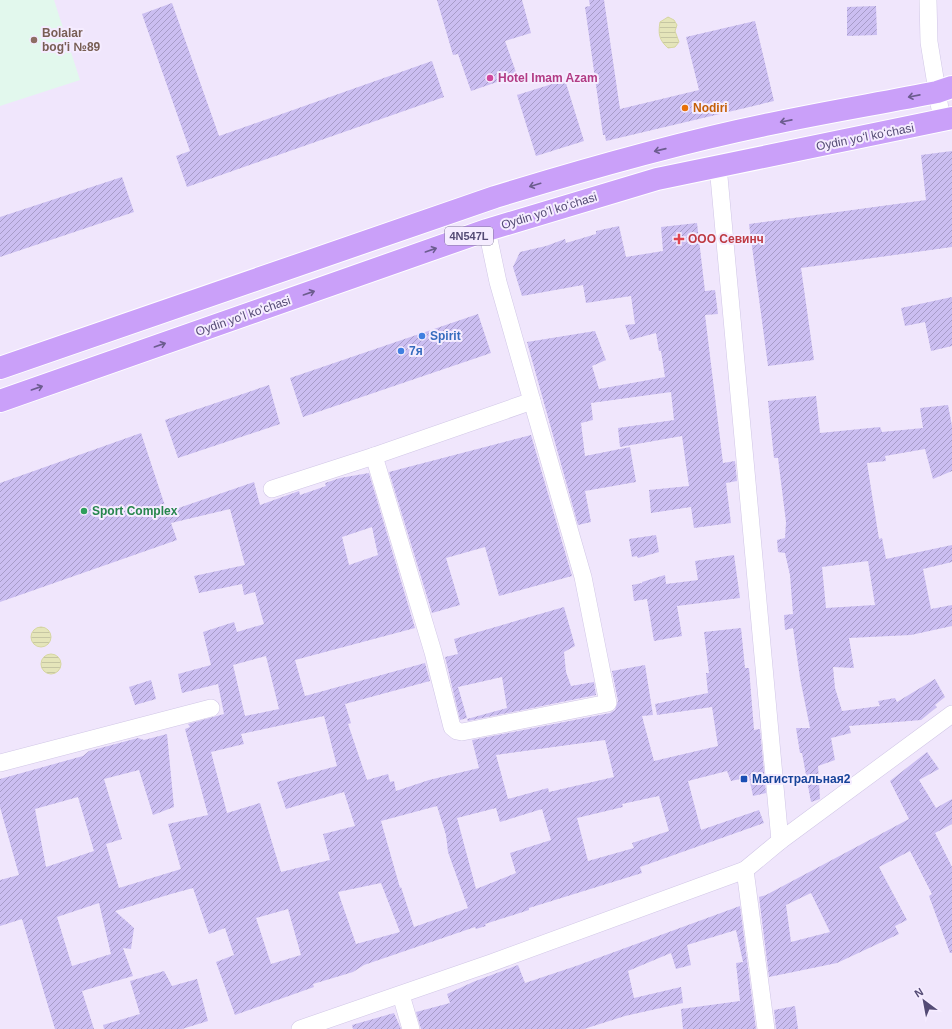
<svg xmlns="http://www.w3.org/2000/svg" width="952" height="1029" font-family="Arial,sans-serif">
	<style>
		.education { fill: #e2f8ed }
		.water { fill: url(#water-rules); stroke: #d7d7a1 }
		.building { fill: url(#building-hatch); fill-rule: evenodd }
		.lines { fill: none; stroke-linecap: round; stroke-linejoin: round }
		.minor-casing { stroke: #d0c6e6; stroke-width: 18 }
		.primary-casing { stroke: #fff; stroke-width: 24 }
		.minor { stroke: #fff; stroke-width: 17 }
		.primary { stroke: #caa0f9; stroke-width: 22 }
		.oneway { stroke: #6c5c8f }
		.education-dot { fill: #8d6e63; stroke: #f5ecff; stroke-width: 1.5 }
		.hotel-dot { fill: #d1479c; stroke: #f5ecff; stroke-width: 1.5 }
		.food-dot { fill: #e8710a; stroke: #f5ecff; stroke-width: 1.5 }
		.health-dot { fill: #e0444e; stroke: #f5ecff; stroke-width: 1.5 }
		.shop-dot { fill: #3f7fe0; stroke: #f5ecff; stroke-width: 1.5 }
		.leisure-dot { fill: #2e9e5b; stroke: #f5ecff; stroke-width: 1.5 }
		.transit-dot { fill: #1a4fb4; stroke: #f5ecff; stroke-width: 1.5 }
		.labels { text-anchor: middle; dominant-baseline: central; stroke-width: 4; stroke-linejoin: round; paint-order: stroke }
		.shield { fill: #f5ecff; stroke: #847b9e; stroke-width: 1 }
		.shield-label { font-size: 11px; font-weight: bold; fill: #544b75 }
		.education-label { font-size: 12px; font-weight: bold; fill: #785e54; stroke: #f5ecff; text-anchor: start }
		.hotel-label { font-size: 12px; font-weight: bold; fill: #b23c85; stroke: #f5ecff; text-anchor: start }
		.food-label { font-size: 12px; font-weight: bold; fill: #c56008; stroke: #f5ecff; text-anchor: start }
		.street-label { font-size: 12px; fill: #544b75; stroke: #f5ecff }
		.health-label { font-size: 12px; font-weight: bold; fill: #be3a42; stroke: #f5ecff; text-anchor: start }
		.shop-label { font-size: 12px; font-weight: bold; fill: #366cbe; stroke: #f5ecff; text-anchor: start }
		.leisure-label { font-size: 12px; font-weight: bold; fill: #27864d; stroke: #f5ecff; text-anchor: start }
		.transit-label { font-size: 12px; font-weight: bold; fill: #164399; stroke: #f5ecff; text-anchor: start }
	</style>
	<defs>
		<pattern id="water-rules" width="6" height="5" patternUnits="userSpaceOnUse"><rect width="6" height="5" fill="#e5e5ba"/><path d="M0 2.5h6" fill="none" stroke="#c6c6a3"/></pattern>
		<pattern id="building-hatch" width="6" height="6" patternUnits="userSpaceOnUse"><rect width="6" height="6" fill="#cbbef1"/><path d="M-1 1l2-2M0 6l6-6M5 7l2-2" fill="none" stroke="#a79cc8"/></pattern>
	</defs>
	<rect width="100%" height="100%" fill="#f0e6fc"/>
	<polygon class="education" points="0,0 54,0 80,80 0,106"/>
	<g class="water">
		<path d="M 668,17 L 674,20 L 677,25 L 675,31 L 679,42 L 675,47 L 668,48 C 659,40 658,34 660,22 Z"/>
		<circle cx="41" cy="637" r="10"/>
		<circle cx="51" cy="664" r="10"/>
	</g>
	<g class="building">
		<polygon points="437,0 522,0 531,33 505,41 517,75 471,91 458,54 453,55"/>
		<polygon points="589,0 604,0 620,109 699,90 686,37 755,21 774,101 606,141 605,135 603,135 585,7 590,6"/>
		<polygon points="172,3 219,136 432,61 444,97 187,187 176,156 190,151 142,14"/>
		<polygon points="876,6 877,35 847,36 847,7"/>
		<polygon points="565,80 584,141 536,156 517,95"/>
		<polygon points="952,151 952,247 801,268 814,360 768,366 749,224 926,200 921,155"/>
		<polygon points="122,177 134,212 0,257 0,217"/>
		<polygon points="697,223 705,291 715,290 718,314 705,315 723,463 735,461 737,481 726,483 731,523 694,528 691,507 651,513 649,490 689,486 682,436 620,447 618,428 674,420 671,392 591,403 593,420 581,423 585,456 630,447 636,482 585,491 591,522 578,525 527,342 595,331 606,360 592,366 599,389 665,377 661,351 659,351 656,333 630,340 625,325 635,324 631,296 586,303 583,285 522,296 513,267 520,252 546,246 565,239 566,243 596,234 596,231 619,226 626,257 663,251 661,227"/>
		<polygon points="952,297 952,346 931,351 925,322 905,326 901,308"/>
		<polygon points="478,314 491,353 303,417 290,378"/>
		<polygon points="269,385 280,424 178,458 165,420"/>
		<path d="M 816,396 L 820,433 L 880,427 L 882,432 L 923,428 L 920,408 L 948,405 L 952,426 L 952,471 L 933,479 L 925,449 L 885,456 L 886,461 L 867,463 L 879,539 L 882,538 L 886,559 L 952,545 L 952,562 L 923,569 L 931,609 L 952,605 L 952,626 L 911,635 L 849,638 L 854,668 L 833,667 L 835,688 L 842,711 L 880,706 L 878,701 L 895,698 L 897,702 L 935,679 L 945,697 L 935,705 L 937,707 L 921,720 L 849,726 L 851,733 L 831,738 L 835,760 L 818,766 L 820,799 L 811,802 L 802,753 L 800,753 L 796,728 L 810,728 L 800,678 L 793,628 L 785,630 L 784,615 L 793,614 L 790,575 L 785,553 L 778,552 L 777,540 L 785,538 L 786,522 L 778,458 L 774,458 L 768,401 ZM 868,561 L 875,605 L 826,608 L 822,567 Z"/>
		<path d="M 141,433 L 167,512 L 254,482 L 260,505 L 299,491 L 300,495 L 326,486 L 325,483 L 340,478 L 369,473 L 415,628 L 295,660 L 305,696 L 425,663 L 430,681 L 345,704 L 351,723 L 348,724 L 367,780 L 388,774 L 390,782 L 394,781 L 396,791 L 429,780 L 479,768 L 472,740 L 610,713 L 615,710 L 618,701 L 612,671 L 645,665 L 653,715 L 642,716 L 654,761 L 718,746 L 712,707 L 657,715 L 655,704 L 708,693 L 706,673 L 709,673 L 704,632 L 741,628 L 745,668 L 749,668 L 754,730 L 760,729 L 766,793 L 753,796 L 749,777 L 731,781 L 727,771 L 688,781 L 701,830 L 759,810 L 764,823 L 640,867 L 642,873 L 529,908 L 529,910 L 485,924 L 486,926 L 476,929 L 475,927 L 364,965 L 353,972 L 313,984 L 314,987 L 235,1015 L 216,962 L 234,955 L 225,928 L 209,934 L 193,888 L 171,894 L 115,911 L 134,928 L 131,949 L 123,948 L 133,976 L 82,991 L 94,1029 L 55,1029 L 22,919 L 0,926 L 0,880 L 19,875 L 0,807 L 0,779 L 83,756 L 89,751 L 138,738 L 144,740 L 167,734 L 174,807 L 153,815 L 139,770 L 104,779 L 122,839 L 106,844 L 119,888 L 181,869 L 168,824 L 208,815 L 185,729 L 190,727 L 188,724 L 224,714 L 218,684 L 182,693 L 178,674 L 211,665 L 203,632 L 234,622 L 237,632 L 264,624 L 255,592 L 244,595 L 242,584 L 199,593 L 194,576 L 245,565 L 230,509 L 171,523 L 177,540 L 0,602 L 0,483 ZM 372,527 L 378,555 L 349,565 L 342,537 ZM 266,656 L 279,709 L 245,716 L 233,665 ZM 324,716 L 337,766 L 277,782 L 286,809 L 344,792 L 355,826 L 323,834 L 330,860 L 281,872 L 260,803 L 227,813 L 211,752 L 244,744 L 241,734 ZM 605,740 L 614,777 L 549,792 L 548,788 L 508,799 L 496,755 ZM 659,796 L 669,831 L 632,843 L 634,848 L 588,861 L 577,818 L 623,807 L 622,804 ZM 78,797 L 94,851 L 46,867 L 35,809 ZM 437,806 L 446,835 L 448,852 L 468,908 L 414,927 L 401,887 L 400,888 L 381,821 ZM 496,808 L 500,822 L 542,809 L 551,840 L 510,853 L 516,873 L 476,889 L 457,818 ZM 381,883 L 400,932 L 356,944 L 338,892 ZM 99,903 L 111,954 L 72,966 L 57,917 ZM 288,909 L 301,955 L 271,964 L 256,918 Z"/>
		<polygon points="531,435 572,576 499,596 485,547 446,558 460,605 432,613 389,472"/>
		<polygon points="656,535 659,552 638,558 637,556 632,557 629,539"/>
		<polygon points="734,555 740,598 677,606 682,636 654,641 647,599 634,601 632,585 642,583 642,582 665,575 666,584 698,580 695,561"/>
		<polygon points="564,607 575,646 564,652 566,672 571,686 594,682 596,695 468,721 467,719 507,708 502,677 458,687 467,718 460,720 445,657 458,654 454,639"/>
		<polygon points="151,680 156,699 135,705 129,687"/>
		<path d="M 927,752 L 939,769 L 919,780 L 936,808 L 952,799 L 952,824 L 935,833 L 952,867 L 952,953 L 950,953 L 929,896 L 932,894 L 910,851 L 879,867 L 907,920 L 895,926 L 899,934 L 837,963 L 769,977 L 759,897 L 766,895 L 909,819 L 890,781 ZM 811,893 L 830,932 L 791,942 L 786,905 Z"/>
		<polygon points="740,906 756,1029 683,1029 681,1009 740,1001 736,963 743,962 736,930 687,945 691,965 676,969 671,953 628,971 634,998 681,987 683,1003 625,1016 584,1029 421,1029 416,1012 450,1003 447,994 473,982 518,965 525,983 576,966"/>
		<polygon points="164,971 172,986 197,979 208,1021 182,1029 104,1029 103,1025 140,1014 130,981"/>
		<polygon points="795,1006 798,1029 776,1029 774,1010"/>
		<polygon points="394,1013 401,1029 353,1029 352,1025"/>
	</g>
	<g class="lines">
		<defs>
			<g id="minor">
				<polyline points="928,0 929,42 942,121"/>
				<polyline points="718,166 780,841"/>
				<polyline points="374,456 433,652 452,727 457,731 462,732 608,703 583,577 532,401"/>
				<polyline points="272,489 374,456 532,401 498,282 487,230"/>
				<polyline points="0,763 211,708"/>
				<polyline points="745,870 766,1029"/>
				<polyline points="401,995 411,1029"/>
				<polyline points="300,1029 491,963 745,870 780,841 952,714"/>
			</g>
			<g id="primary">
				<path d="M 0,368 L 495,197 C 586,169 677,143 770,124 C 826,112 882,103 937,92 L 952,87"/>
				<polyline points="0,401 487,230 657,179 952,118"/>
			</g>
		</defs>
		<use href="#minor" class="minor-casing"/>
		<use href="#primary" class="primary-casing"/>
		<use href="#minor" class="minor"/>
		<use href="#primary" class="primary"/>
	</g>
	<defs><path id="oneway-shaft" d="M-6 0H5M1.5-3L5.5 0L1.5 3" fill="none" stroke-width="1.6" stroke-linecap="round" stroke-linejoin="round"/></defs>
	<g class="oneway">
		<use href="#oneway-shaft" transform="translate(914 96) rotate(169)"/>
		<use href="#oneway-shaft" transform="translate(786 121) rotate(169)"/>
		<use href="#oneway-shaft" transform="translate(660 150) rotate(167)"/>
		<use href="#oneway-shaft" transform="translate(535 185) rotate(163)"/>
		<use href="#oneway-shaft" transform="translate(431 250) rotate(-19)"/>
		<use href="#oneway-shaft" transform="translate(309 293) rotate(-19)"/>
		<use href="#oneway-shaft" transform="translate(160 345) rotate(-19)"/>
		<use href="#oneway-shaft" transform="translate(37 388) rotate(-19)"/>
	</g>
	<circle class="education-dot" cx="34" cy="40" r="4"/>
	<circle class="hotel-dot" cx="490" cy="78" r="4"/>
	<circle class="food-dot" cx="685" cy="108" r="4"/>
	<path class="health-dot" d="M677 233h4v4h4v4h-4v4h-4v-4h-4v-4h4z"/>
	<g class="shop-dot">
		<circle cx="422" cy="336" r="4"/>
		<circle cx="401" cy="351" r="4"/>
	</g>
	<circle class="leisure-dot" cx="84" cy="511" r="4"/>
	<rect class="transit-dot" x="740" y="775" width="8" height="8" rx="2"/>
	<g class="labels">
		<rect class="shield" x="445" y="227" width="48" height="18" rx="3"/>
		<g class="shield-label">
			<text x="469" y="236">4N547L</text>
		</g>
		<g class="education-label">
			<text x="42" y="33">Bolalar<tspan x="42" dy="14">bog'i №89</tspan></text>
		</g>
		<g class="hotel-label">
			<text x="498" y="78">Hotel Imam Azam</text>
		</g>
		<g class="food-label">
			<text x="693" y="108">Nodiri</text>
		</g>
		<g class="street-label">
			<text transform="translate(865 137) rotate(-11)">Oydin yoʻl koʻchasi</text>
			<text transform="translate(549 211) rotate(-17)">Oydin yoʻl koʻchasi</text>
			<text transform="translate(243 316) rotate(-19)">Oydin yoʻl koʻchasi</text>
		</g>
		<g class="health-label">
			<text x="688" y="239">ООО Севинч</text>
		</g>
		<g class="shop-label">
			<text x="430" y="336">Spirit</text>
			<text x="409" y="351">7я</text>
		</g>
		<g class="leisure-label">
			<text x="92" y="511">Sport Complex</text>
		</g>
		<g class="transit-label">
			<text x="752" y="779">Магистральная2</text>
		</g>
	</g>
	<g transform="translate(924 1001) rotate(328)" stroke="#f5ecff" stroke-width="3" paint-order="stroke">
	<path d="M0-3L7 15L0 10L-7 15Z" fill="#544b75"/>
	<text y="-6" font-size="11" font-weight="bold" text-anchor="middle" fill="#544b75">N</text>
	</g>
</svg>
